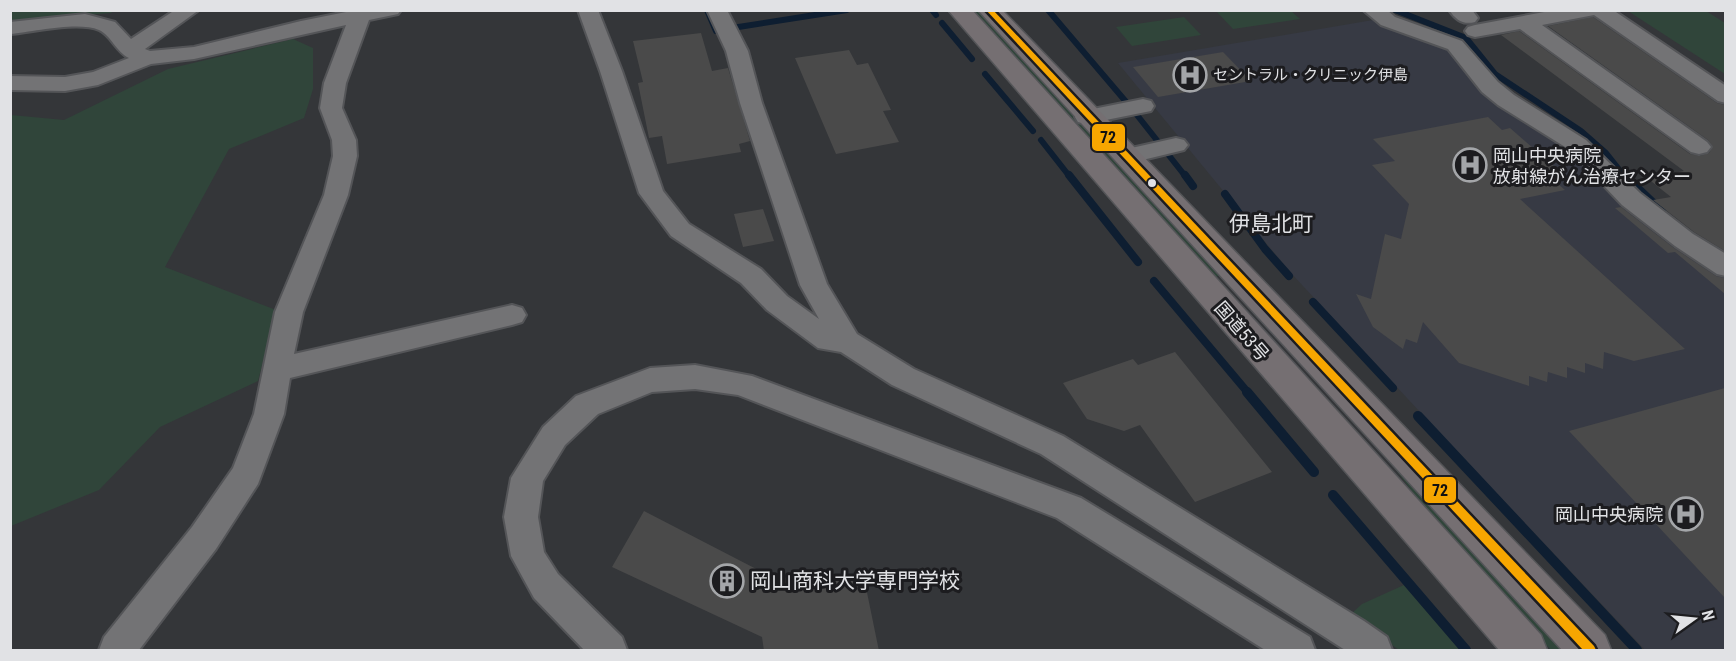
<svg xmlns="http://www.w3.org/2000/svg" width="1736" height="661" font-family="'Roboto Condensed','Noto Sans JP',sans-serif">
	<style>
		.built { fill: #373a44 }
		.green { fill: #30453a }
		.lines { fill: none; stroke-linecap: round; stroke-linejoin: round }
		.stream-far2 { stroke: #0e1e31; stroke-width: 6 }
		.stream-far1 { stroke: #0e1e31; stroke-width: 8 }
		.stream { stroke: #0e1e31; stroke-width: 10 }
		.building { fill: #4a4a4a }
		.minor-casing { stroke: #545558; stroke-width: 4 }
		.highway-casing { stroke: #545558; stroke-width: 3 }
		.minor { fill: #737375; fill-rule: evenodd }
		.highway { fill: #756f72; fill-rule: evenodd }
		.bus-1-casing { stroke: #1c1c1f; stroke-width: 5 }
		.bus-1 { fill: #f7a600; fill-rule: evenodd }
		.bus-dot { fill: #e1e2e5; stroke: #1c1c1f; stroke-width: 2 }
		.labels { text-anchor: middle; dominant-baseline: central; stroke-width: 6; stroke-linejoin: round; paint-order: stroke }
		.far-poi-label { font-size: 15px; fill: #e1e2e5; stroke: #1c1c1f; text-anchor: start }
		.poi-label { font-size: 18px; fill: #e1e2e5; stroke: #1c1c1f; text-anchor: start }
		.street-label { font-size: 18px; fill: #e1e2e5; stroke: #1c1c1f }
		.quarter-label { font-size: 21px; fill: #e1e2e5; stroke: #1c1c1f }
		.near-poi-label { font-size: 21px; fill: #e1e2e5; stroke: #1c1c1f; text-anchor: start }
		.line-badge { stroke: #1c1c1f; stroke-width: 2 }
		.pale-badge-label { font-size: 16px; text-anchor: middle; font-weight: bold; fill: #111 }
	</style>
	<rect width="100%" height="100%" fill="#343639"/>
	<polygon class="built" points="1379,19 1450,46 1725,273 1725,650 1645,650 1446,440 1290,272 1118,63"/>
	<g class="green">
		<polygon points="11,11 113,11 111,13 11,21"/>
		<polygon points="973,11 978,11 1219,276 1214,277"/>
		<polygon points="1216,11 1291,11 1300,19 1233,29"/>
		<polygon points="1628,11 1706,11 1725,23 1725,74"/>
		<polygon points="1184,17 1201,35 1132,46 1116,27"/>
		<polygon points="293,39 313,48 313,89 304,118 229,149 165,267 276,310 258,381 160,427 99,490 11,526 11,115 64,120 168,69"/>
		<polygon points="1393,466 1562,650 1551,650 1442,531"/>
		<polygon points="1404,585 1460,650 1399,650 1350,615 1362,604"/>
	</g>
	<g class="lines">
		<g class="stream-far2">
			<polyline points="707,10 716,31"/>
			<polyline points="932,10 936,15"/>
			<polyline points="1048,10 1133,110 1186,177"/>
			<polyline points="1395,10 1466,38 1495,74 1581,131 1606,153 1625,177"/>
			<polyline points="942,23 972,59"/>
			<polyline points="732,28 847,10"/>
			<polyline points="985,74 1033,131"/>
			<polyline points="1041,140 1070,177"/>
		</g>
		<g class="stream-far1">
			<polyline points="1069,175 1138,262"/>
			<polyline points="1185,175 1193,186"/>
			<polyline points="1624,175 1662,211"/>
			<polyline points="1225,194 1265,249 1289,276"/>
			<polyline points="1154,281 1249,394"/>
			<polyline points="1313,302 1393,388"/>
		</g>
		<g class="stream">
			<polyline points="1247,392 1314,472"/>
			<polyline points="1418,416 1637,650"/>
			<polyline points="1333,495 1466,650"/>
		</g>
	</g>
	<g class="building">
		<polygon points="1593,17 1717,103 1725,105 1725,251 1694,232 1653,200 1671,197 1647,178 1684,171 1501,35 1519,31 1690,154 1700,156 1709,153 1713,147 1708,140 1548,26"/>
		<polygon points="701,33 712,71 728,68 750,141 739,144 741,152 667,164 662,136 649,138 638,83 643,82 633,41"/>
		<polygon points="849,50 857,65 868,63 891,110 883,111 899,142 836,154 795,58"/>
		<polygon points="1223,52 1251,81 1158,97 1133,67"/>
		<polygon points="1488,117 1502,130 1510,128 1556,168 1543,171 1565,190 1520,199 1685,349 1634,361 1604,352 1603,369 1585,363 1585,373 1567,367 1567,378 1548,372 1547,382 1529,376 1529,386 1459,363 1423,322 1417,343 1406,339 1403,349 1373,327 1356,294 1371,299 1385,234 1401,239 1409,204 1372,165 1395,161 1373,139"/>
		<polygon points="1621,207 1674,248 1716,276 1725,278 1725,294 1675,252 1668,253 1615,208"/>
		<polygon points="763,209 774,241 743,247 734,214"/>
		<polygon points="1175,352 1272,472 1195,502 1140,425 1124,431 1087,419 1063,383 1133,359 1138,365"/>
		<polygon points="1725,388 1725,598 1569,431"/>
		<polygon points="644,511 772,577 807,579 818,583 863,573 879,651 764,651 762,637 612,567"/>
	</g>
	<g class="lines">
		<defs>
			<g id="minor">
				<path d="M 175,10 L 199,10 L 145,49 L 150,51 L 194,47 L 301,21 L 356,10 L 401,10 L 398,14 L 369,20 L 346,83 L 342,108 L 356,140 L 357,156 L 348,195 L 303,312 L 294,354 L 512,305 L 522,308 L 526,315 L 522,322 L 512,325 L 290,378 L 284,414 L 258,484 L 216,549 L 139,650 L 99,650 L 104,637 L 192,527 L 233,468 L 254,414 L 275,312 L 324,195 L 333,156 L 332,140 L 320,108 L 324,83 L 346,25 L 194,59 L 151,64 L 98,85 L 65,91 L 10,90 L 10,76 L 65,77 L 93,72 L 129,58 C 116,52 111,35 99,30 C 78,21 33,32 10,34 L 10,22 L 85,14 L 115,22 L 131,39 Z"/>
				<polygon points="578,10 598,10 622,71 663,191 689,224 761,269 787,296 819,319 800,285 740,103 726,51 707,10 727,10 748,51 762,103 827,284 857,334 914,369 1063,436 1364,621 1387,637 1392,650 1345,650 1041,454 892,385 841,352 818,348 767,310 741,283 671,236 639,193 600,71"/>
				<polygon points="1363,10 1387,10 1395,17 1462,41 1498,82 1514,95 1586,140 1640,193 1693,234 1726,254 1726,276 1717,274 1675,246 1622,205 1570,150 1498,105 1482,92 1448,49 1381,25"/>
				<path d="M 1449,10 L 1472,10 L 1478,18 L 1475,22 C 1463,25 1456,20 1449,10 Z"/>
				<polygon points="1555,10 1613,10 1726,86 1726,103 1718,101 1594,15 1542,25 1707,142 1711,147 1707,152 1699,154 1691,152 1520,29 1475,37 1468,35 1465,31 1468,27 1475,25"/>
				<polygon points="1143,99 1151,101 1154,106 1151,111 1086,124 1078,122 1075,117 1078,112"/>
				<polygon points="1176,138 1184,140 1188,145 1184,150 1126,164 1118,161 1114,156 1118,151"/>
				<polygon points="695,365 752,376 1081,498 1310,637 1315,650 1265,650 1057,518 738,395 695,389 652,392 598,414 565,445 543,481 538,517 544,552 558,574 622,637 627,650 584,650 534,598 511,556 504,517 511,478 543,427 576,396 650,368"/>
			</g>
			<g id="highway">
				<polygon points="948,10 972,10 1541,635 1547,650 1499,650"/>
				<polygon points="978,10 1002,10 1605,635 1611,650 1562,650"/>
			</g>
		</defs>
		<use href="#minor" class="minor-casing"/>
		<use href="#highway" class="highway-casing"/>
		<use href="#minor" class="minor"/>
		<use href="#highway" class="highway"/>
		<defs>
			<polygon id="bus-1" points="986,10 993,10 1594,646 1596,650 1583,650"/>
		</defs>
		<use href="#bus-1" class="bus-1-casing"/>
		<use href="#bus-1" class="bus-1"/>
	</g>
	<defs>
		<symbol id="hospital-ring" viewBox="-11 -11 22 22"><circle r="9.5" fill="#1c1c1f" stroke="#a4a6a9" stroke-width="1.5"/><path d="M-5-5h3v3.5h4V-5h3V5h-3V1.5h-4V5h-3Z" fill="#a4a6a9"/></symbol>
		<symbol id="building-ring" viewBox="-11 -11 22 22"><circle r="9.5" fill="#1c1c1f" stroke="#a4a6a9" stroke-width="1.5"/><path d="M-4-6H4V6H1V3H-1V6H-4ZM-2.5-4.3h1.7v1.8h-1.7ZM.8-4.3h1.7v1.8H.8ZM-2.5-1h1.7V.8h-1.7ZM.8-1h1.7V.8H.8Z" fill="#a4a6a9"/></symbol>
	</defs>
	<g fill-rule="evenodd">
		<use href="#hospital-ring" x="1171" y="56" width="38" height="38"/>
		<use href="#hospital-ring" x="1451" y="146" width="38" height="38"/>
		<use href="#hospital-ring" x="1667" y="495" width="38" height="38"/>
		<use href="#building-ring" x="708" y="562" width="38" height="38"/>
	</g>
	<circle class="bus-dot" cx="1152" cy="183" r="5"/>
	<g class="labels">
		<g class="far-poi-label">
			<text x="1213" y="75">セントラル・クリニック伊島</text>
		</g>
		<g class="poi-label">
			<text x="1493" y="155">岡山中央病院<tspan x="1493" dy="21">放射線がん治療センター</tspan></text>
			<text x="1663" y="514" text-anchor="end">岡山中央病院</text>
		</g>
		<g class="street-label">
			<text transform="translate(1242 331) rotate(49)">国道53号</text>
		</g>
		<g class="quarter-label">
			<text x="1271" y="224">伊島北町</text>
		</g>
		<g class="near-poi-label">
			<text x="750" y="581">岡山商科大学専門学校</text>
		</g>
	</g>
	<g class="line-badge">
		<rect x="1091" y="123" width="35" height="29" rx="6" fill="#f7a600"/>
		<rect x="1423" y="476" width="34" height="28" rx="6" fill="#f7a600"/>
	</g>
	<g class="pale-badge-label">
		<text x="1108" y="143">72</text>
		<text x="1440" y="496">72</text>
	</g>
	<rect width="1736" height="661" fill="none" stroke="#e1e2e5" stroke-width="24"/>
	<g transform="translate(1694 619) rotate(75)" stroke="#1c1c1f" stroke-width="4.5" paint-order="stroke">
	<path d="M0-4.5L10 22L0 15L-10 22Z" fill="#e1e2e5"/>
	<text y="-9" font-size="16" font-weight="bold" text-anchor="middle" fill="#e1e2e5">N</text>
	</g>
</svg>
